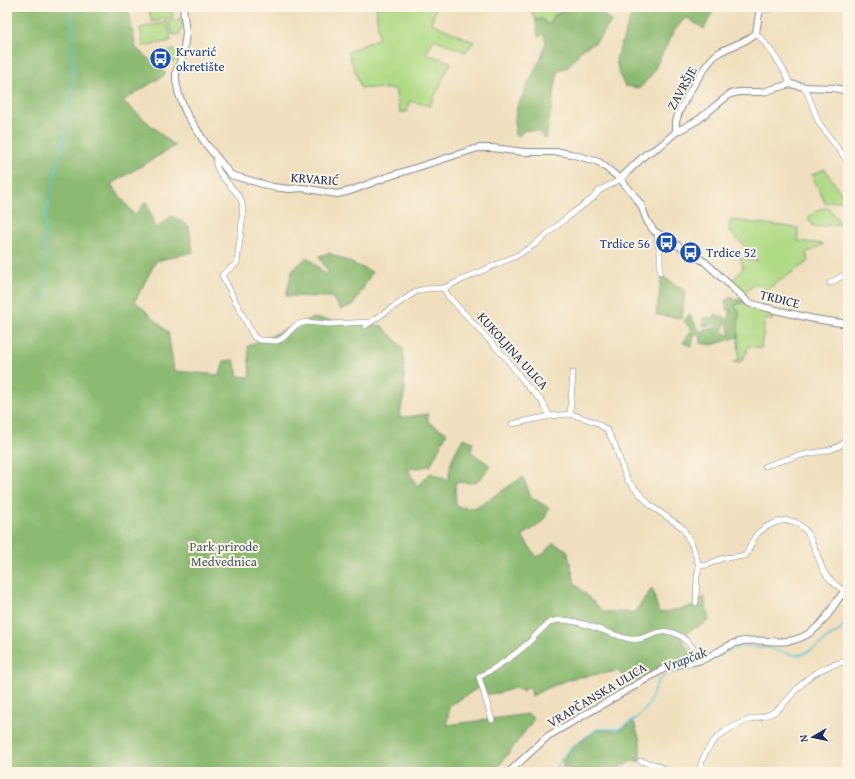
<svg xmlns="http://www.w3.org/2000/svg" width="855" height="779" font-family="'Gentium Book Plus',serif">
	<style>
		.green { fill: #b0da85; stroke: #668472 }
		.forest { fill: #8cba72; stroke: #547468 }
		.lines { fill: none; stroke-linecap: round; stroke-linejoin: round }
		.stream { stroke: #5bc8d1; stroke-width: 1.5 }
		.minor-casing { stroke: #85878e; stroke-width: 6 }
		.tertiary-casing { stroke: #85878e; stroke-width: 8 }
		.minor { stroke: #fff; stroke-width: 5 }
		.tertiary { stroke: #fff; stroke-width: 6 }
		.labels { text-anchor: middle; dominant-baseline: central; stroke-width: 4; stroke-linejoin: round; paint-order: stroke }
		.transit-label { font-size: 13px; fill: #164399; stroke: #fcf5e5; text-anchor: start }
		.street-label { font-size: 13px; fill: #1b2f5e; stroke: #fcf5e5 }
		.park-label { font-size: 13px; fill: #405a68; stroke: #fcf5e5 }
		.water-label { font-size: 14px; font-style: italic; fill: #2b557b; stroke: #fcf5e5 }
	</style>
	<rect width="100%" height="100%" fill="#fcf5e5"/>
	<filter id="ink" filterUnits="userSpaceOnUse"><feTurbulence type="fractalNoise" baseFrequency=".025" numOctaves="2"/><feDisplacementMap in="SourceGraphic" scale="8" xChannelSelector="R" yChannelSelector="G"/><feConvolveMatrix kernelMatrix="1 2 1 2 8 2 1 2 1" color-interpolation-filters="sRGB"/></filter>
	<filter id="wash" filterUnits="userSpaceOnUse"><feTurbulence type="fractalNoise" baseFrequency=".012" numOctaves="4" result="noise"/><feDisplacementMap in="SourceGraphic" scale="16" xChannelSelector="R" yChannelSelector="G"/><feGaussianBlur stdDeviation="0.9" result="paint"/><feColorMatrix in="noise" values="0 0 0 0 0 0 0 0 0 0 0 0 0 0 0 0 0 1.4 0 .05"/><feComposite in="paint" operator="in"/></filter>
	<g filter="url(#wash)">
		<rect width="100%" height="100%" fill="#efdfbe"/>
		<g class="green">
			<polygon points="148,7 171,7 173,17 152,22"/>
			<polygon points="376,7 436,7 431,23 474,42 465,52 434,39 426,54 451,62 430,106 409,101 407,112 400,112 395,89 361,88 348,52 379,38"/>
			<polygon points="529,7 570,7 553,16 551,23 546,24 543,19 536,20"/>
			<polygon points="182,18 182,28 180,31 180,34 172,35 169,21"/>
			<polygon points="167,22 171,41 143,46 140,28"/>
			<circle cx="173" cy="56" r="6"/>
			<polygon points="825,169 845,200 825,203 812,175"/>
			<polygon points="828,207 841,224 814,227 808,218 816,210"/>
			<polygon points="731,220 798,228 798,241 824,244 806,253 809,261 765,291 756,283 744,294 731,282 743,268 740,256 743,256 749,261 758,261 729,230"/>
			<polygon points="744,302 773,311 772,320 765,319 761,348 748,346 747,353 745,354 743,360 738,363 733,362 739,359 738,337 739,310 734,306"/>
		</g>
		<g class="forest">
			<polygon points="7,7 128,7 136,48 166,74 123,101 175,146 111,184 135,216 146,201 156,228 172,216 189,226 193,252 156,261 135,301 168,332 174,371 220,375 224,361 234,360 238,376 250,377 248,346 312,318 382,326 403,348 405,391 399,418 428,414 428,422 447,433 430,466 408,469 417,486 430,473 448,480 452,459 463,438 473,442 471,452 491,466 476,483 455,482 456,507 476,508 523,477 531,497 549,508 543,522 522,536 537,557 543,554 553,543 567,550 575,584 604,612 635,612 652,588 659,613 694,606 698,601 704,597 709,620 702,625 691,629 682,641 696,657 671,660 636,681 632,673 624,677 619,671 573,678 545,689 532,696 530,686 523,691 515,688 499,693 487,694 478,688 449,706 447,725 528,714 534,719 499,766 497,767 496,766 470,772 7,772"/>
			<polygon points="570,7 592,7 612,21 595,43 582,49 568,67 558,70 546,139 537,131 525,130 519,136 515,135 515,120 517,107 541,58 546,42 544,34 538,37 536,20 543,19 546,24 551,23 553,17"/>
			<polygon points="634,7 715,7 704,29 686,17 674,31 652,74 640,88 625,86 619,74 616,59"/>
			<polygon points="329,253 372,272 354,304 341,310 332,297 286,296 292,271 307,257 326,274 329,273 319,256"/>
			<polygon points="662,276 685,291 682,318 656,315"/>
			<polygon points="733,297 734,301 738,299 744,302 734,306 739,310 738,337 712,345 700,343 701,335 694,335 692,346 683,343 692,330 684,321 689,314 700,332 705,329 717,328 717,324 703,326 703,318 714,318 714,314 726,318 723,333 731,335 727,323 731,309 727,310 725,300"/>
			<polygon points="634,722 640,740 640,761 632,761 614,770 615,772 570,772 573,769 563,768 563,760 573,747 597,730 615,731 620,730"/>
		</g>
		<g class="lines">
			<g class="stream">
				<polyline points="46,302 45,218 65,133 73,75 73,38 71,7"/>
				<polyline points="555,772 562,758 573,746 597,729 619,729 637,718 648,706 658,681 668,674 699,668 729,650 746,646 767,648 793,655 803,654 822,644 826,639 839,631 844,625 848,616"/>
			</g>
		</g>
	</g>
	<g filter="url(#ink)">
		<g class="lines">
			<defs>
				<g id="minor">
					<polyline points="760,11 776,7"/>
					<path d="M 756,33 C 767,44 785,69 790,84"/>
					<polyline points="805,87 819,123 848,162"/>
					<path d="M 216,158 C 213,174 235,187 241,200 C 246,210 238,249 237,263 L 222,275 L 254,337 L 260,340 L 277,341 L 283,338 L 296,325 L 306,322 L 328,324 L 371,322"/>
					<polyline points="658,234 657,238 660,254 660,272"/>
					<polyline points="830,283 848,273"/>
					<path d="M 444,288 L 448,296 L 505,357 L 528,387 L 541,400 L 550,416 L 570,414 L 577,416 L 595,422 L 607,430 L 615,445 L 624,472 L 628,481 L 651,506 L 683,528 L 693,547 L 699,566 L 707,565 L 723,558 L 745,556 C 751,548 750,541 759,532 C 765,527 773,523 781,521 C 810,515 815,554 824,572 C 829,580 837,586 844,591"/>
					<polyline points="365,326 417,291 425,289 444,288 518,255 534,245 575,211 592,199 600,190 614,183 620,179"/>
					<polyline points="570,414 573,373"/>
					<polyline points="512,424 550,416"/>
					<path d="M 765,466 C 777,462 789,458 802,455 C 818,451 833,453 846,441 L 848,442"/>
					<polyline points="696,603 697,577 699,566"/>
					<path d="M 492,720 L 479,677 C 496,668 511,658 526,645 C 534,638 542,627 551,622 C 569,613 611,636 630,639 C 646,642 656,627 674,633 C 686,637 694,650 703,659"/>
					<polyline points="640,761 657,765 670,772"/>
					<path d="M 699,772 C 705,742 724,728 752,719 C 760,717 770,716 777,710 C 785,704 791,695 798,688 C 812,672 828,665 848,661"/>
				</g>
				<g id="tertiary">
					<polyline points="183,7 186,33 183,55 176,72 176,81 179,95 186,113 206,144 231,175 273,187 289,189 303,188 337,194 350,191 387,177 478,148 492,148 524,152 560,152 571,154 599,162 620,179 633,194 641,205 647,221 654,231 705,262 749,303 763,307 814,319 848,324"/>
					<path d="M 676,132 C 676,129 676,125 676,122 C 679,107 707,59 720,52 C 732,45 746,43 756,33 L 760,7"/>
					<polyline points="620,179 646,154 660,146 676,132 698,120 730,94 739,92 763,92 790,84 805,87 834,88 848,91"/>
					<path d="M 509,772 L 548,736 L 667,667 C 678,663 690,664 701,660 C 714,656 725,645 739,642 C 765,636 785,650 811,632 C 829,620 833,601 848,588"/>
				</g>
			</defs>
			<use href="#minor" class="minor-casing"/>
			<use href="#tertiary" class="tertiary-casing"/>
			<use href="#minor" class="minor"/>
			<use href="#tertiary" class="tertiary"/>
		</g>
	</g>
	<defs>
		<symbol id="bus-disc" viewBox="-11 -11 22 22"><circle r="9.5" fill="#1a4fb4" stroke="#fcf5e5"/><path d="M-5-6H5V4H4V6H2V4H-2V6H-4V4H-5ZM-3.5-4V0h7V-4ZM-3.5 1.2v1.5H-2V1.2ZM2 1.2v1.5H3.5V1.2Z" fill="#fff"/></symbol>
	</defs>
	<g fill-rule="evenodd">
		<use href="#bus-disc" x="148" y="46" width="25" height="25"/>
		<use href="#bus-disc" x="654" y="230" width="25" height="25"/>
		<use href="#bus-disc" x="678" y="240" width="25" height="25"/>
	</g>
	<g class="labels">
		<g class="transit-label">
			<text x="176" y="51">Krvarić<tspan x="176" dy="15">okretište</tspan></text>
			<text x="650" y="243" text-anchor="end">Trdice 56</text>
			<text x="706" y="252">Trdice 52</text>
		</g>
		<g class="street-label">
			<text transform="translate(682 88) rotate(-61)">ZAVRŠJE</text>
			<text transform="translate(315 179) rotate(4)">KRVARIĆ</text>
			<text transform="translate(780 299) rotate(14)">TRDICE</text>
			<text transform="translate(513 351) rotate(48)">KUKOLJINA ULICA</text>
			<text transform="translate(597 695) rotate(-31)">VRAPČANSKA ULICA</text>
		</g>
		<g class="park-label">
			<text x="224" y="546">Park prirode<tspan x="224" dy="15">Medvednica</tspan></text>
		</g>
		<g class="water-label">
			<text transform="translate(685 659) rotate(-21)">Vrapčak</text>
		</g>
	</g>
	<rect width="855" height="779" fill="none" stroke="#fcf5e5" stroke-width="24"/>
	<g transform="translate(813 737) rotate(261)" stroke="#fcf5e5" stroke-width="3" paint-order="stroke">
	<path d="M0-3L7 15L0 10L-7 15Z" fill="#1b2f5e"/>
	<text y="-6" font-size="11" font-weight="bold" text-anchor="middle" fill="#1b2f5e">N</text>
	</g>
</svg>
